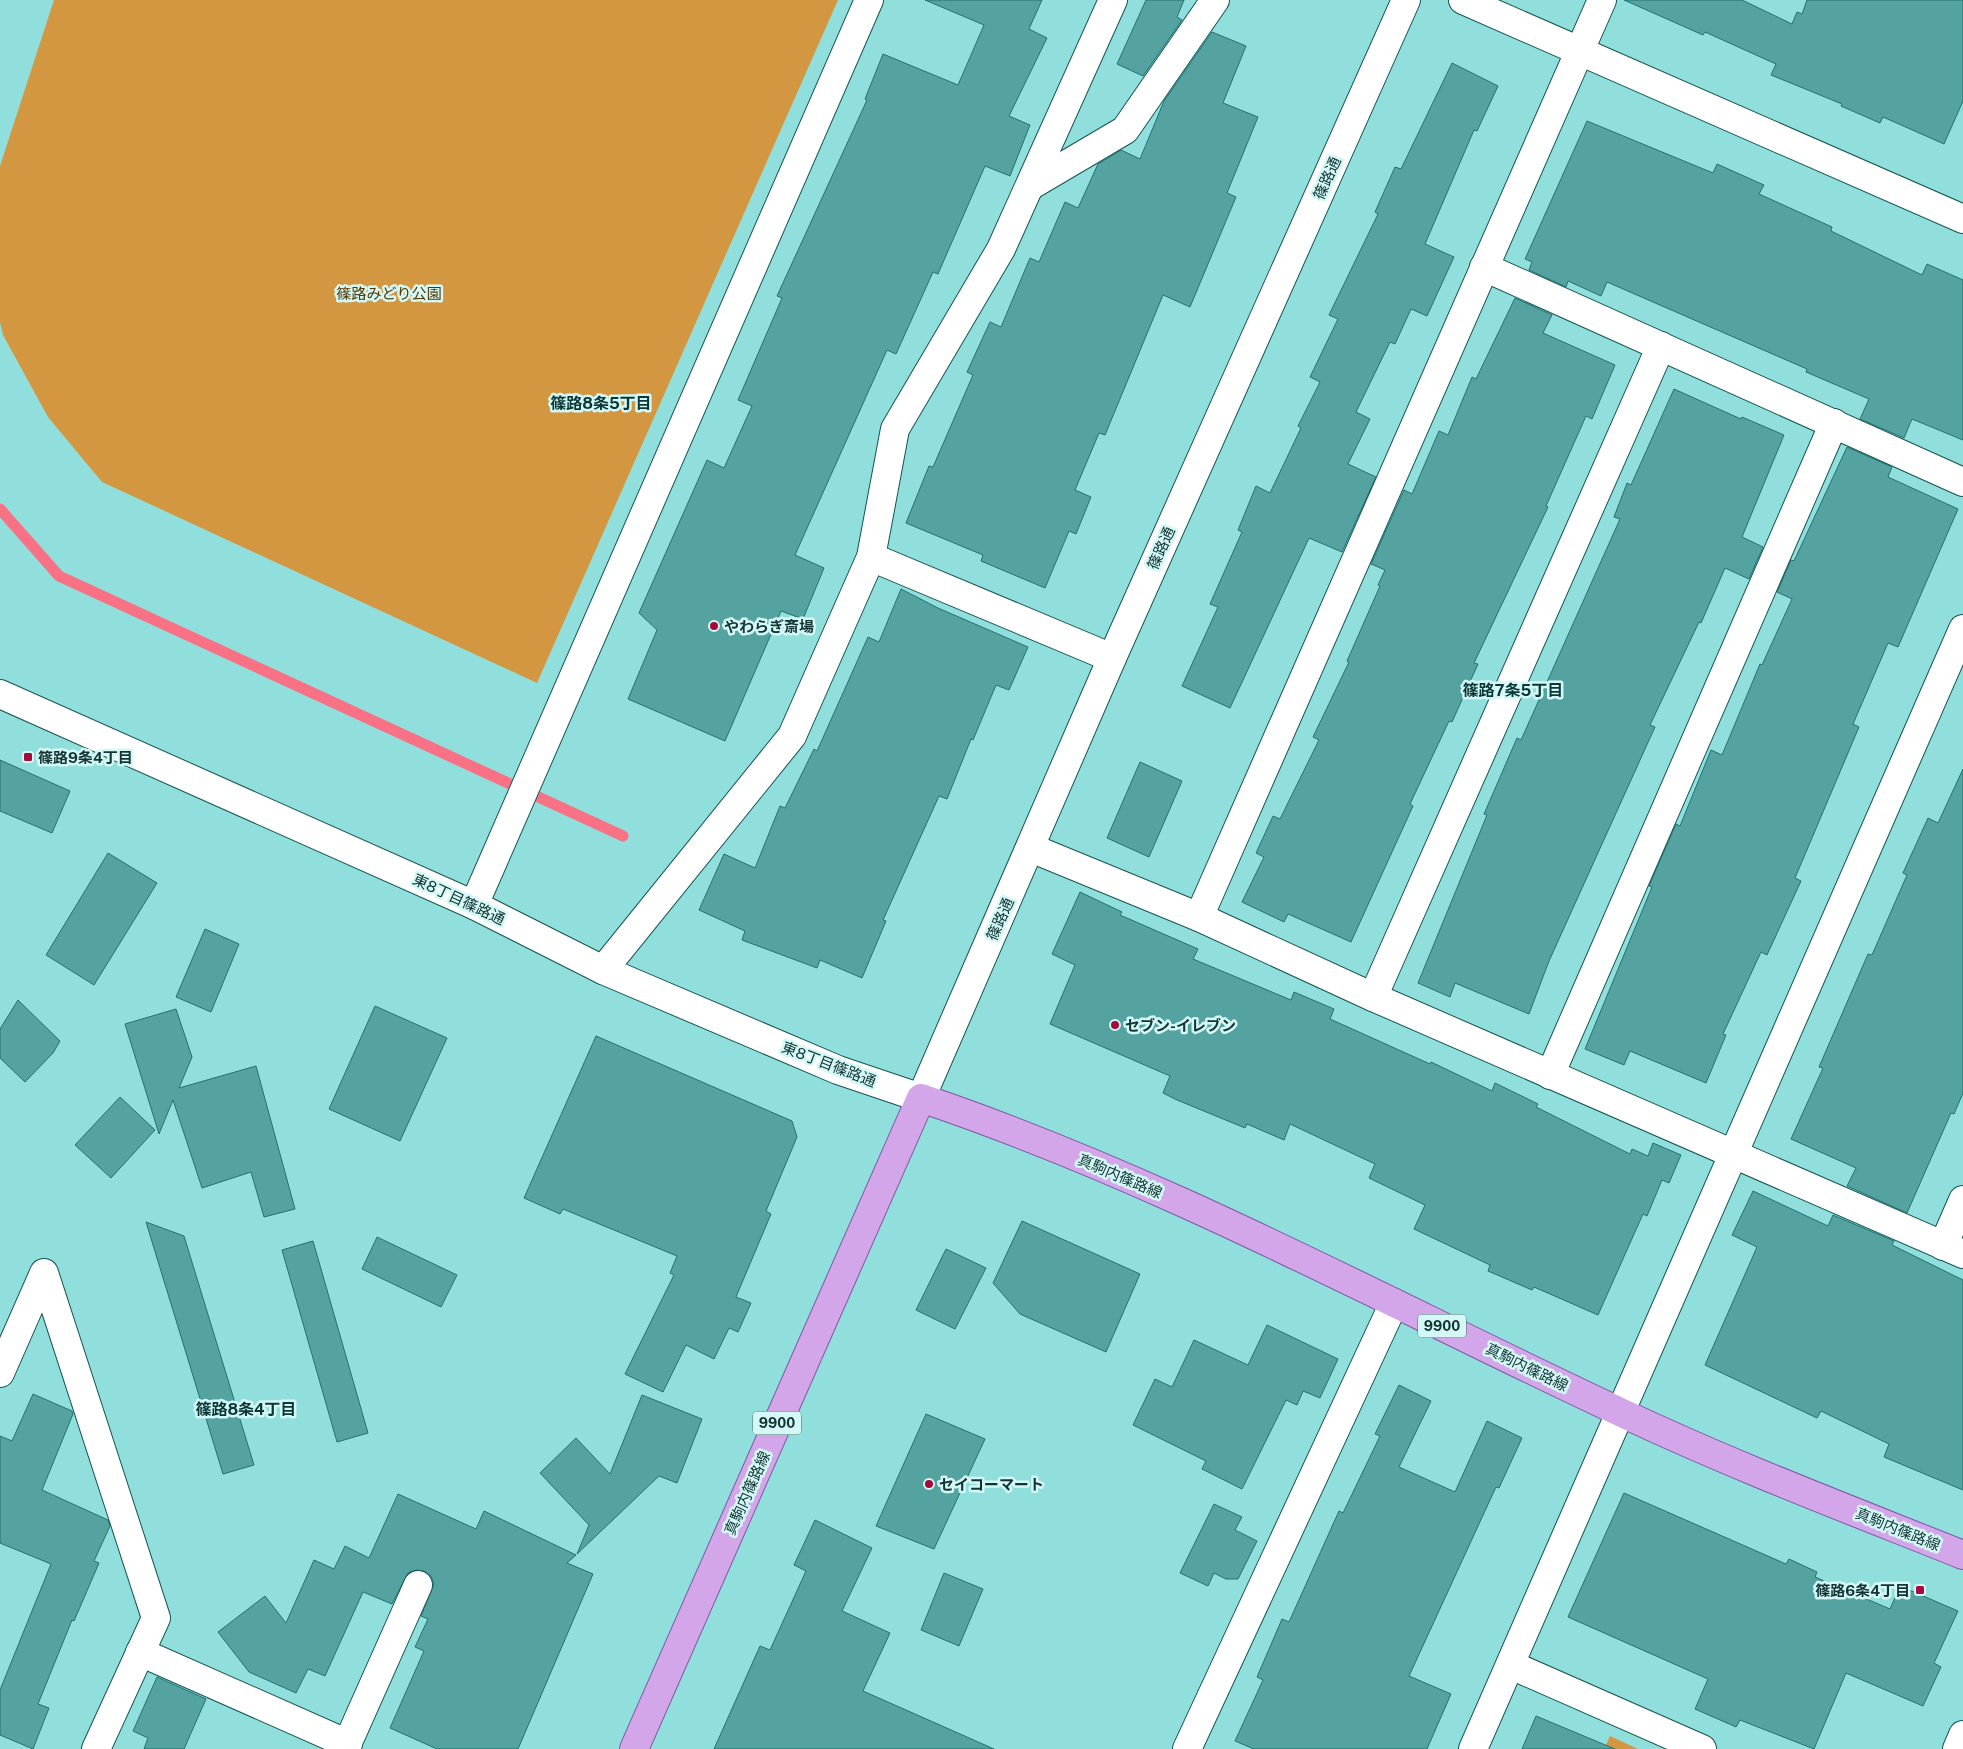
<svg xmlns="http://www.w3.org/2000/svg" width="1963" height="1749" font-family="'Public Sans','Noto Sans JP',sans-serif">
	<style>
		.green { fill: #d39741 }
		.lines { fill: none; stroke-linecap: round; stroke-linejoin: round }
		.stream { stroke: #f87185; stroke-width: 11 }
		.building { fill: #55a3a1; stroke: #1f7371 }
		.minor-casing { stroke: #155553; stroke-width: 30 }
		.secondary-casing { stroke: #155553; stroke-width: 30 }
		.primary-casing { stroke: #7d58a1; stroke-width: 30 }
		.minor { stroke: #fff; stroke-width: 28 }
		.secondary { stroke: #fff; stroke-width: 28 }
		.primary { stroke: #d3a6ea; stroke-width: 28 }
		.poi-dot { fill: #a50a3b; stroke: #d3f8f6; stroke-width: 2 }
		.labels { text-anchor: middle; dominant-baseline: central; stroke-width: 5; stroke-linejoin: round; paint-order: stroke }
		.shield { fill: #d3f8f6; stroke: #4d6f6e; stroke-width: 1 }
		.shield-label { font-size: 14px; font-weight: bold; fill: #133433 }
		.street-label { font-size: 15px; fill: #133433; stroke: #d3f8f6 }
		.park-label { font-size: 15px; fill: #553500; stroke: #d3f8f6 }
		.poi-label { font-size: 15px; font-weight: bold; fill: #133433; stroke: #d3f8f6; text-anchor: start }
		.neighbourhood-label { font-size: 16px; font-weight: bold; fill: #0b3736; stroke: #d3f8f6 }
	</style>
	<rect width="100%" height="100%" fill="#91dfdc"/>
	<g class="green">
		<polygon points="54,0 838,0 537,683 102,482 48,417 3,335 0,322 0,166"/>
		<polygon points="1610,1736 1638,1749 1604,1749"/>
	</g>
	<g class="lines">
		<polyline class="stream" points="0,509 59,576 623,836"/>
	</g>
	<g class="building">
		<polygon points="925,0 1042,0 1029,29 1047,38 1009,116 1030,125 1010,176 985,166 938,274 933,272 896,354 887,350 795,555 824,568 803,619 781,611 725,741 628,699 657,630 639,613 707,460 724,468 752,406 738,400 782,298 777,296 867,100 865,99 883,54 958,85 984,25"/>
		<polygon points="1146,0 1184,0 1177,17 1182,20 1143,76 1117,64"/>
		<polygon points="1624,0 1742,0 1792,24 1797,12 1802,14 1807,0 1963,0 1963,101 1944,144 1883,117 1880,123 1841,106 1842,104 1771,75 1776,64 1705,32 1703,35"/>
		<polygon points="1212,32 1246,46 1223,103 1258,117 1227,193 1236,197 1190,307 1163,295 1105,435 1099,433 1075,490 1091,497 1076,534 1069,531 1045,588 981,561 983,555 906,523 929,466 933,467 973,375 967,372 990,322 1001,327 1030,258 1039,262 1065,202 1078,208 1098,164 1121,150 1140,159 1164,101"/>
		<polygon points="1452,63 1498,86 1477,131 1474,130 1425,244 1454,257 1427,316 1411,309 1395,344 1390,342 1356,412 1370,419 1348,464 1376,477 1342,552 1309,538 1230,708 1182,686 1218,607 1210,604 1242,532 1238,530 1256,486 1270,493 1301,428 1298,426 1320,382 1310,377 1338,319 1329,315 1378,214 1375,212 1395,167 1401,169"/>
		<polygon points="1587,121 1713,173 1717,164 1764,185 1759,194 1832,227 1831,231 1922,275 1927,264 1963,280 1963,440 1912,419 1904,438 1860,419 1869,399 1806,372 1807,369 1607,282 1601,296 1568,281 1566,287 1529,270 1532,262 1525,259"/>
		<polygon points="1515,298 1552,315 1543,333 1615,365 1592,419 1586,416 1546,506 1548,507 1474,663 1478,664 1452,722 1449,721 1410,804 1413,806 1351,942 1288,914 1284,922 1242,902 1264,857 1256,853 1273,816 1280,819 1319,740 1313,737 1349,662 1347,661 1380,586 1378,585 1385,570 1371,564 1404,490 1412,494 1439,431 1448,435 1472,377 1476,379"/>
		<polygon points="1674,389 1741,419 1742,417 1784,435 1742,537 1763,547 1749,579 1725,568 1701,623 1699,622 1650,725 1655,727 1549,961 1529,1014 1455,983 1450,997 1418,983 1487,815 1484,814 1517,738 1521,740 1620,519 1614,517 1627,483 1631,485"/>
		<polygon points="1847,447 1892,467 1888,477 1958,509 1898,647 1888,643 1853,724 1859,727 1795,878 1801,881 1767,955 1761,952 1723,1034 1726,1035 1706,1083 1630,1051 1624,1065 1585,1049 1652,887 1649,886 1676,824 1680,826 1711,750 1722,755 1760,664 1762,665 1792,599 1777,592 1791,560 1794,561"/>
		<polygon points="901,589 938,608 1028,647 1009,690 996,685 973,740 971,739 947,799 939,796 883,920 886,921 862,978 820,960 817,968 742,940 745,931 699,910 724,854 755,868 780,806 785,808 814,749 817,751 868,637 879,642"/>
		<polygon points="0,760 70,791 52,833 0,811"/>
		<polygon points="1140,762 1182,781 1149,857 1107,838"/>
		<polygon points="1963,769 1963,1093 1954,1114 1951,1113 1907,1213 1847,1186 1856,1168 1791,1139 1823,1068 1819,1067 1868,954 1872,955 1907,875 1903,873 1928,818 1938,823"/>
		<polygon points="108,853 157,883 94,985 46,955"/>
		<polygon points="1080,892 1122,912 1120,915 1198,949 1193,959 1291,1000 1294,992 1334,1009 1330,1019 1430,1064 1431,1062 1492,1091 1495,1083 1538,1104 1536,1107 1630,1154 1632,1149 1648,1156 1653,1143 1681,1155 1669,1183 1662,1180 1647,1216 1643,1214 1598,1315 1534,1287 1532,1290 1488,1271 1490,1265 1414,1229 1425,1205 1369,1178 1375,1164 1290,1124 1284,1140 1247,1124 1245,1128 1177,1100 1163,1093 1170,1076 1050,1024 1075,965 1052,954"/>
		<polygon points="205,929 239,944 211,1012 176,997"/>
		<polygon points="18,1000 60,1041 53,1053 25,1082 0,1058 0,1029"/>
		<polygon points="375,1006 447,1038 400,1141 329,1109"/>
		<polygon points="176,1009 192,1057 179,1088 256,1066 295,1209 264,1217 251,1172 202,1188 173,1100 159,1134 125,1024"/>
		<polygon points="596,1036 792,1121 797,1137 766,1211 771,1214 736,1297 751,1303 738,1332 729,1328 714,1359 686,1345 663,1392 625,1374 674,1275 670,1273 677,1256 563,1209 560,1214 524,1198"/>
		<polygon points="120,1097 155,1130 111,1178 75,1145"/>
		<polygon points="1753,1191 1828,1226 1833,1215 1894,1241 1892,1245 1963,1280 1963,1490 1884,1457 1889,1444 1821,1411 1817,1418 1705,1365 1757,1247 1732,1235"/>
		<polygon points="1022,1221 1140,1274 1106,1352 1020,1314 993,1283"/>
		<polygon points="146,1222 184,1236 254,1465 223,1474"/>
		<polygon points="377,1237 457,1275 441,1307 362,1269"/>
		<polygon points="313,1241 368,1433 337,1442 282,1250"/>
		<polygon points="946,1249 986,1268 955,1329 916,1310"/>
		<polygon points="1267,1325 1338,1359 1320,1398 1303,1391 1297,1405 1286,1400 1242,1489 1202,1469 1206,1461 1133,1425 1155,1379 1172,1387 1194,1340 1248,1365"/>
		<polygon points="1399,1385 1431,1401 1399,1467 1455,1492 1487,1421 1522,1438 1499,1488 1496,1487 1409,1676 1451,1694 1427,1749 1254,1749 1235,1741 1263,1680 1257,1677 1282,1619 1289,1622 1339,1511 1343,1513 1380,1436 1375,1434"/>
		<polygon points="33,1394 72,1411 73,1414 42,1490 108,1520 110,1526 94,1561 99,1563 74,1621 72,1620 38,1704 49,1708 33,1749 0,1735 0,1690 51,1564 0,1543 0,1436 12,1441"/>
		<polygon points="642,1395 702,1419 677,1483 659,1476 577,1554 589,1525 540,1473 576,1438 610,1474"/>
		<polygon points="926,1414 985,1439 934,1549 876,1526"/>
		<polygon points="1624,1493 1786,1564 1789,1559 1817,1572 1815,1577 1890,1609 1900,1586 1958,1611 1934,1663 1941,1667 1923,1706 1846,1673 1814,1749 1740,1720 1736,1727 1695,1709 1708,1679 1568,1617"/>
		<polygon points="398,1494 476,1529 484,1511 576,1555 567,1563 593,1574 518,1749 437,1749 390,1728 424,1651 415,1647 428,1619 421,1616 434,1584 431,1576 424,1571 416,1570 408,1573 392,1604 363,1592 325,1676 308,1669 296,1693 249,1672 218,1632 265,1596 286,1623 314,1560 334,1569 345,1546 369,1558"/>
		<polygon points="1214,1504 1242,1517 1235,1530 1257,1541 1238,1579 1226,1579 1214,1573 1208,1586 1180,1573"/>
		<polygon points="815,1520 872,1548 842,1611 890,1633 863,1691 994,1749 714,1749 760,1646 770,1650 806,1571 794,1565"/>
		<polygon points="944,1573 983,1589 959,1646 921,1630"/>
		<polygon points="157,1677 206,1699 184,1749 144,1749 148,1738 133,1731"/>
		<polygon points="1536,1716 1615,1749 1522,1749"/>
	</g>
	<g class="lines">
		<defs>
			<g id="minor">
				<polyline points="1463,0 1963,219"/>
				<polyline points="1030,186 1125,130 1215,0"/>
				<polyline points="1484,267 1963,482"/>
				<polyline points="871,557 1112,658"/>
				<polyline points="1031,848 1199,917 1373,997 1963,1254"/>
				<polyline points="474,905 869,0"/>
				<polyline points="1199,917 1602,0"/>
				<polyline points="603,970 792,736 871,557 895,429 1001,249 1113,0"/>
				<polyline points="1373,997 1661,346"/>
				<polyline points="1550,1075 1834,423"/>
				<polyline points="1943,1246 1963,1200"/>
				<polyline points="0,1373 44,1273 156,1618 96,1749"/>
				<polyline points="140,1652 348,1744"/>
				<polyline points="1511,1665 1702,1749"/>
				<polyline points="345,1749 418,1585"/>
				<polyline points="1187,1749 1394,1303"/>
				<polyline points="1473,1749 1963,629"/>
				<polyline points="1957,1749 1963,1735"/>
			</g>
			<polyline id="secondary" points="0,694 474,905 603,970 838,1070 921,1098 1112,658 1406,0"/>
			<path id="primary" d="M 634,1749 L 921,1098 C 1164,1180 1389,1304 1620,1412 C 1732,1465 1848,1509 1963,1555"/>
		</defs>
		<use href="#minor" class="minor-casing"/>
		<use href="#secondary" class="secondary-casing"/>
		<use href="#primary" class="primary-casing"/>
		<use href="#minor" class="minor"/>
		<use href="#secondary" class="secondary"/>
		<use href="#primary" class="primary"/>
	</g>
	<g class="poi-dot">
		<circle cx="714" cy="626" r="5"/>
		<rect x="23" y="752" width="10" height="10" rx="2.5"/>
		<circle cx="1115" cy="1025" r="5"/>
		<circle cx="929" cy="1484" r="5"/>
		<rect x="1915" y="1585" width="10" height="10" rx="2.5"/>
	</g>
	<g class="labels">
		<g class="shield">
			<rect x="1418" y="1314.5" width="48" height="23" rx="4"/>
			<rect x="753" y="1411.5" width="48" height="23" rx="4"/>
		</g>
		<g class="shield-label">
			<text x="1442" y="1326">9900</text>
			<text x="777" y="1423">9900</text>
		</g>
		<g class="street-label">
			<text transform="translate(1327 178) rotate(-66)">篠路通</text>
			<text transform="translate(1161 548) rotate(-66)">篠路通</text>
			<text transform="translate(459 899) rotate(25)">東8丁目篠路通</text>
			<text transform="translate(1000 919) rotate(-66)">篠路通</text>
			<text transform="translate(829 1064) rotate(21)">東8丁目篠路通</text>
			<text transform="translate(1120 1176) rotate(23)">真駒内篠路線</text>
			<text transform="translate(1527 1367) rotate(26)">真駒内篠路線</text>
			<text transform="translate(747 1493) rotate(-66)">真駒内篠路線</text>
			<text transform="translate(1898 1529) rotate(22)">真駒内篠路線</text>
		</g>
		<g class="park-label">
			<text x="389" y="293">篠路みどり公園</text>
		</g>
		<g class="poi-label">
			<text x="724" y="626">やわらぎ斎場</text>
			<text x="38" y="757">篠路9条4丁目</text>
			<text x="1125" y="1025">セブン-イレブン</text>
			<text x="939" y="1484">セイコーマート</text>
			<text x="1910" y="1590" text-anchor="end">篠路6条4丁目</text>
		</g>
		<g class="neighbourhood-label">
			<text x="601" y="403">篠路8条5丁目</text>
			<text x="1513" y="690">篠路7条5丁目</text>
			<text x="246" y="1409">篠路8条4丁目</text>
		</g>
	</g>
</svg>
